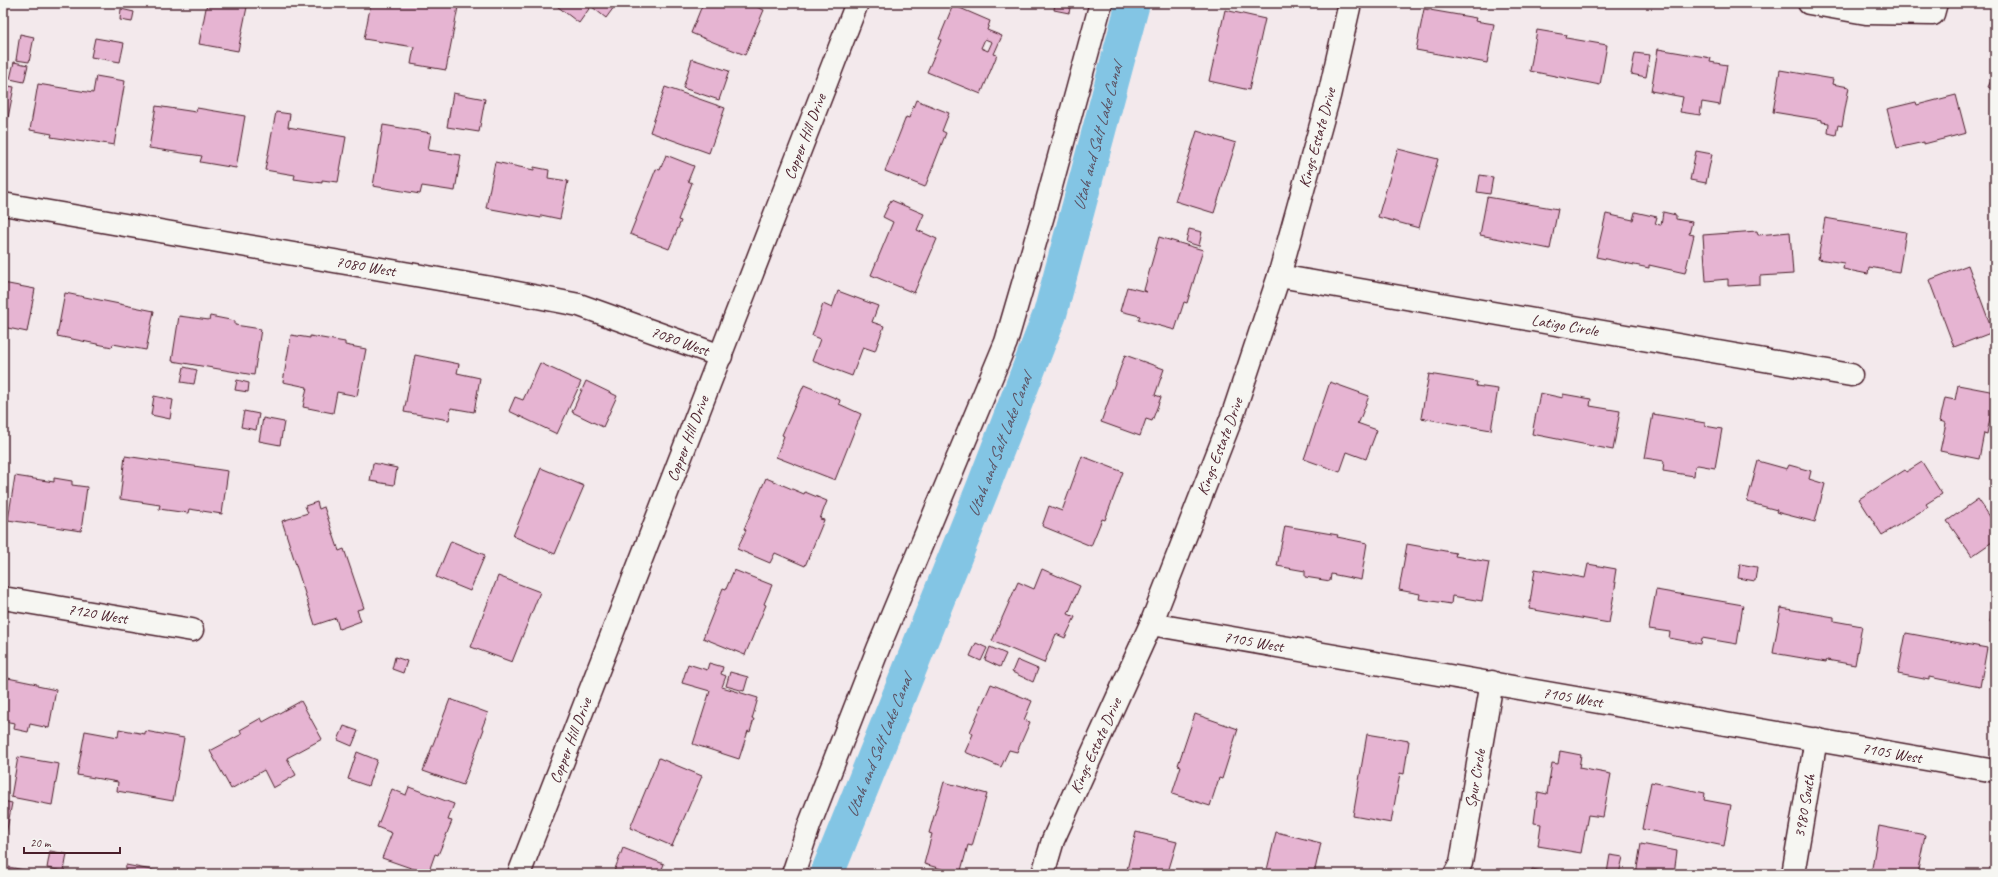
<svg xmlns="http://www.w3.org/2000/svg" width="1998" height="877" font-family="Caveat,sans-serif">
	<style>
		.lines { fill: none; stroke-linecap: round; stroke-linejoin: round }
		.canal { stroke: #83c5e4; stroke-width: 34 }
		.building { fill: #e6b4d2; stroke: #4a1f2b; fill-rule: evenodd }
		.minor-casing { stroke: #4a1f2b; stroke-width: 25 }
		.minor { stroke: #f6f6f2; stroke-width: 22 }
		.labels { text-anchor: middle; dominant-baseline: central; stroke-width: 3.5; stroke-linejoin: round; paint-order: stroke }
		.street-label { font-size: 16px; fill: #4a1f2b; stroke: #f6f6f2 }
		.water-label { font-size: 17px; font-style: italic; fill: #5b5162; stroke: #f6f6f2 }
	</style>
	<rect width="100%" height="100%" fill="#f3e9ec"/>
	<filter id="ink" filterUnits="userSpaceOnUse"><feTurbulence type="fractalNoise" baseFrequency=".025" numOctaves="2"/><feDisplacementMap in="SourceGraphic" scale="8" xChannelSelector="R" yChannelSelector="G"/><feConvolveMatrix kernelMatrix="1 2 1 2 8 2 1 2 1" color-interpolation-filters="sRGB"/></filter>
	<g filter="url(#ink)">
		<g class="lines">
			<path class="canal" id="s1" d="M 827,874 L 982,490 L 1050,314 L 1133,3"/>
		</g>
		<g class="building">
			<polygon points="207,3 224,3 247,7 238,51 199,44"/>
			<polygon points="371,3 435,3 458,7 446,70 411,64 414,47 364,39"/>
			<polygon points="553,3 617,3 606,18 591,6 579,23"/>
			<polygon points="703,3 758,3 757,7 764,10 745,55 691,33"/>
			<polygon points="1055,3 1071,3 1069,13 1054,10"/>
			<path d="M 953,5 L 990,21 L 987,30 L 1002,36 L 994,54 L 997,55 L 981,94 L 927,72 L 941,40 L 939,39 ZM 985,39 L 992,42 L 988,51 L 981,48 Z"/>
			<polygon points="121,9 134,12 132,22 120,20"/>
			<polygon points="1424,9 1476,18 1475,21 1494,24 1487,63 1416,50"/>
			<polygon points="1225,10 1265,19 1249,90 1209,81"/>
			<polygon points="1537,30 1567,35 1566,38 1607,45 1600,85 1530,71"/>
			<polygon points="20,34 34,37 29,62 16,60"/>
			<polygon points="95,38 124,43 120,62 91,57"/>
			<polygon points="1658,49 1711,58 1710,62 1727,65 1720,105 1702,102 1700,115 1680,112 1683,97 1651,91"/>
			<polygon points="1635,53 1650,55 1646,77 1631,74"/>
			<polygon points="692,59 729,71 719,100 683,88"/>
			<polygon points="14,62 28,65 24,82 10,79"/>
			<polygon points="1780,70 1833,79 1832,84 1849,87 1842,126 1838,125 1836,135 1828,133 1829,123 1822,122 1822,120 1773,112"/>
			<polygon points="1995,72 1995,91 1988,87"/>
			<polygon points="96,76 125,81 114,145 84,140 84,142 51,137 52,134 30,130 38,84 93,93"/>
			<polygon points="3,85 14,87 7,123 3,122"/>
			<polygon points="665,87 725,108 709,153 650,132"/>
			<polygon points="453,93 485,99 479,132 447,127"/>
			<polygon points="1956,95 1966,133 1924,144 1924,142 1897,148 1887,109 1916,102 1917,105"/>
			<polygon points="916,100 949,113 942,131 946,133 925,187 885,171 906,117 909,118"/>
			<polygon points="156,106 196,112 197,108 245,116 236,168 200,162 202,156 149,148"/>
			<polygon points="276,112 290,114 288,127 346,137 338,182 322,180 322,183 294,179 295,175 265,170"/>
			<polygon points="383,125 431,133 428,150 461,155 455,191 422,186 420,194 373,186"/>
			<polygon points="1197,131 1236,143 1214,213 1175,201"/>
			<polygon points="1398,149 1438,159 1419,228 1378,217"/>
			<polygon points="1696,151 1712,154 1706,183 1690,180"/>
			<polygon points="666,155 694,166 688,181 692,183 678,220 681,221 669,249 630,234 656,169 660,170"/>
			<polygon points="495,162 534,170 534,167 549,170 548,178 568,181 560,219 541,215 541,218 486,208"/>
			<polygon points="1480,175 1493,177 1490,194 1477,192"/>
			<polygon points="1487,197 1558,209 1550,249 1480,235"/>
			<polygon points="891,200 924,214 917,230 937,239 914,293 871,275 893,222 883,217"/>
			<polygon points="1635,212 1657,217 1655,224 1661,225 1663,212 1676,215 1676,219 1692,222 1689,234 1694,235 1685,273 1649,265 1649,268 1596,257 1606,214 1633,220"/>
			<polygon points="1825,218 1906,232 1899,272 1869,267 1868,274 1843,269 1844,263 1818,259"/>
			<polygon points="1189,229 1202,232 1199,246 1186,242"/>
			<polygon points="1757,231 1758,235 1790,232 1793,274 1760,276 1760,284 1728,286 1728,279 1706,281 1703,235"/>
			<polygon points="1159,237 1203,250 1187,303 1184,302 1175,330 1138,320 1140,316 1120,311 1127,287 1147,292 1144,290"/>
			<polygon points="1968,265 1993,332 1954,347 1929,280"/>
			<polygon points="3,283 35,289 27,332 3,327"/>
			<polygon points="838,291 878,306 872,322 884,326 875,351 863,347 852,376 812,361 820,339 812,336 823,304 832,308"/>
			<polygon points="65,293 154,311 146,350 113,344 112,347 57,336"/>
			<polygon points="179,316 209,320 210,316 235,321 235,325 261,329 254,375 172,361"/>
			<polygon points="291,335 310,338 310,336 345,342 345,345 366,349 357,396 337,392 333,413 303,407 307,387 283,382"/>
			<polygon points="415,355 459,364 457,373 480,378 474,412 451,408 449,420 404,412"/>
			<polygon points="1125,355 1164,369 1155,395 1161,397 1152,421 1146,419 1140,436 1101,422"/>
			<polygon points="540,363 581,382 557,434 509,411 515,397 523,400"/>
			<polygon points="184,367 197,370 194,384 181,382"/>
			<polygon points="1429,374 1477,382 1476,386 1498,389 1491,430 1421,418"/>
			<polygon points="237,380 249,383 248,392 235,390"/>
			<polygon points="586,381 617,396 603,427 572,412"/>
			<polygon points="1330,382 1369,396 1359,422 1357,423 1377,430 1366,459 1347,452 1340,472 1304,459"/>
			<polygon points="804,385 840,400 839,404 861,414 835,480 776,457 784,436 782,435"/>
			<polygon points="1958,385 1995,392 1987,434 1984,433 1979,459 1940,451 1946,423 1940,421 1945,398 1955,400"/>
			<polygon points="1540,393 1563,398 1563,394 1591,399 1590,406 1620,411 1613,450 1532,434"/>
			<polygon points="154,396 173,400 170,419 151,415"/>
			<polygon points="244,411 259,414 256,430 241,427"/>
			<polygon points="1653,414 1705,423 1705,426 1722,429 1715,468 1698,465 1695,466 1694,476 1663,471 1664,461 1645,458"/>
			<polygon points="263,418 284,422 280,445 259,441"/>
			<polygon points="125,456 228,471 222,514 189,509 188,513 159,509 160,505 120,499"/>
			<polygon points="1082,456 1123,472 1105,520 1102,519 1091,546 1042,526 1049,506 1062,511"/>
			<polygon points="1758,461 1787,469 1789,465 1811,471 1809,479 1825,484 1815,522 1776,512 1777,510 1747,502"/>
			<polygon points="1922,462 1942,494 1926,504 1928,507 1882,535 1859,499 1905,470 1906,472"/>
			<polygon points="373,463 397,468 394,485 370,481"/>
			<polygon points="541,468 584,486 555,554 513,536"/>
			<polygon points="15,476 54,482 54,478 72,481 72,485 87,487 81,531 8,520"/>
			<polygon points="766,478 804,494 805,492 827,501 820,519 824,520 805,566 775,553 770,563 737,549 746,530 744,529"/>
			<polygon points="1978,499 1995,524 1995,540 1972,556 1947,521"/>
			<polygon points="317,502 319,509 324,507 339,551 344,549 364,608 357,610 361,621 339,629 336,618 315,625 282,521 308,513 305,506"/>
			<polygon points="1285,526 1338,535 1337,537 1367,543 1361,580 1331,574 1330,581 1305,577 1305,571 1277,566"/>
			<polygon points="451,541 485,555 470,591 436,577"/>
			<polygon points="1407,544 1456,553 1455,556 1489,562 1482,601 1452,596 1451,604 1419,599 1420,594 1399,590"/>
			<polygon points="1588,564 1616,569 1614,582 1616,582 1609,623 1529,609 1535,569 1585,578"/>
			<polygon points="1740,564 1757,567 1755,581 1738,578"/>
			<polygon points="1042,569 1080,586 1068,614 1075,617 1065,638 1056,634 1044,663 992,641 1018,582 1034,589"/>
			<polygon points="734,570 772,585 764,604 766,605 745,655 703,638 723,588 726,589"/>
			<polygon points="498,576 540,592 512,662 471,647"/>
			<polygon points="1656,590 1743,605 1737,644 1702,638 1701,644 1669,638 1670,632 1649,629"/>
			<polygon points="1781,608 1834,617 1834,621 1862,626 1855,665 1827,660 1826,662 1773,653"/>
			<polygon points="1992,610 1995,610 1995,622 1990,622"/>
			<polygon points="1906,633 1987,648 1980,687 1929,677 1929,680 1898,674"/>
			<polygon points="976,643 987,648 981,661 970,656"/>
			<polygon points="990,647 1006,654 1000,667 985,660"/>
			<polygon points="395,657 407,661 403,673 392,669"/>
			<polygon points="1017,660 1038,669 1033,682 1012,672"/>
			<polygon points="709,663 723,667 721,674 726,676 722,687 758,698 752,719 754,719 750,732 748,731 739,759 693,744 710,691 682,683 688,664 707,670"/>
			<polygon points="730,672 748,677 744,691 726,686"/>
			<polygon points="3,677 37,684 37,686 56,690 49,728 30,724 28,732 14,729 15,723 3,721"/>
			<polygon points="991,684 1032,701 1024,720 1030,722 1017,752 1009,750 1001,767 965,752 973,734 970,732"/>
			<polygon points="450,699 488,713 482,728 484,729 463,785 423,771"/>
			<polygon points="301,701 322,739 287,758 296,775 273,788 264,770 231,789 210,751 242,734 240,730 261,718 263,722"/>
			<polygon points="1195,714 1238,729 1222,779 1219,778 1210,806 1172,794 1181,766 1178,765"/>
			<polygon points="344,726 358,731 352,746 338,740"/>
			<polygon points="119,729 145,734 145,731 184,738 173,801 117,791 118,782 77,775 85,731 118,737"/>
			<polygon points="1367,734 1409,741 1404,774 1400,773 1391,823 1353,816"/>
			<polygon points="1560,751 1581,755 1579,768 1611,774 1603,817 1588,815 1581,853 1538,846 1541,824 1534,823 1538,792 1547,794 1552,763 1558,764"/>
			<polygon points="357,752 377,760 368,786 348,779"/>
			<polygon points="18,757 59,764 52,805 11,797"/>
			<polygon points="659,758 702,776 672,846 630,828"/>
			<polygon points="944,782 987,794 972,846 968,845 960,874 924,864 932,834 929,833"/>
			<polygon points="1651,782 1705,793 1704,800 1731,805 1724,846 1642,829"/>
			<polygon points="409,787 454,804 448,820 452,821 438,855 435,854 428,874 382,858 392,833 377,827 392,789 406,795"/>
			<polygon points="3,801 12,803 3,850"/>
			<polygon points="1879,826 1925,835 1917,874 1871,874"/>
			<polygon points="1136,832 1177,842 1168,872 1166,871 1165,874 1126,874"/>
			<polygon points="1276,832 1321,843 1314,874 1266,874"/>
			<polygon points="1641,844 1677,851 1674,874 1636,874"/>
			<polygon points="623,848 664,864 660,874 613,874"/>
			<polygon points="50,851 67,854 64,871 47,868"/>
			<polygon points="1610,855 1623,857 1619,874 1607,873"/>
			<polygon points="126,865 167,873 166,874 125,874"/>
			<polygon points="3,866 46,874 3,874"/>
			<polygon points="1532,869 1558,874 1531,874"/>
		</g>
		<g class="lines">
			<defs>
				<g id="minor">
					<polyline points="1809,3 1866,13 1933,14 1936,3"/>
					<path id="s2" d="M 3,204 L 497,289 L 579,305 L 721,356"/>
					<path id="s3" d="M 1279,276 L 1851,375"/>
					<path id="s4" d="M 3,598 L 192,630"/>
					<path id="s5" d="M 1151,624 L 1995,771"/>
					<path id="s6" d="M 519,874 L 857,3"/>
					<polyline points="793,874 809,826 878,649 1006,342 1044,212 1101,3"/>
					<path id="s7" d="M 1043,874 L 1053,840 L 1151,624 L 1233,414 L 1279,276 L 1329,96 L 1350,3"/>
					<path id="s8" d="M 1455,874 L 1461,863 L 1492,682"/>
					<path id="s9" d="M 1793,874 L 1816,739"/>
				</g>
			</defs>
			<use href="#minor" class="minor-casing"/>
			<use href="#minor" class="minor"/>
		</g>
	</g>
	<g class="labels">
		<g class="street-label">
			<text stroke="none"><textPath href="#s6" startOffset="791">Copper Hill Drive</textPath></text>
			<text stroke="none"><textPath href="#s7" startOffset="787">Kings Estate Drive</textPath></text>
			<text stroke="none"><textPath href="#s2" startOffset="368">7080 West</textPath></text>
			<text stroke="none"><textPath href="#s3" startOffset="290">Latigo Circle</textPath></text>
			<text stroke="none"><textPath href="#s2" startOffset="692">7080 West</textPath></text>
			<text stroke="none"><textPath href="#s6" startOffset="467">Copper Hill Drive</textPath></text>
			<text stroke="none"><textPath href="#s7" startOffset="463">Kings Estate Drive</textPath></text>
			<text stroke="none"><textPath href="#s4" startOffset="96">7120 West</textPath></text>
			<text stroke="none"><textPath href="#s5" startOffset="104">7105 West</textPath></text>
			<text stroke="none"><textPath href="#s5" startOffset="428">7105 West</textPath></text>
			<text stroke="none"><textPath href="#s6" startOffset="143">Copper Hill Drive</textPath></text>
			<text stroke="none"><textPath href="#s7" startOffset="139">Kings Estate Drive</textPath></text>
			<text stroke="none"><textPath href="#s5" startOffset="752">7105 West</textPath></text>
			<text stroke="none"><textPath href="#s8" startOffset="98">Spur Circle</textPath></text>
			<text stroke="none"><textPath href="#s9" startOffset="69">3980 South</textPath></text>
		</g>
		<g class="water-label">
			<text stroke="none"><textPath href="#s1" startOffset="786">Utah and Salt Lake Canal</textPath></text>
			<text stroke="none"><textPath href="#s1" startOffset="462">Utah and Salt Lake Canal</textPath></text>
			<text stroke="none"><textPath href="#s1" startOffset="138">Utah and Salt Lake Canal</textPath></text>
		</g>
	</g>
	<rect width="1998" height="877" fill="none" stroke="#f6f6f2" stroke-width="16"/>
	<rect x="8" y="8" width="1982" height="861" fill="none" stroke="#4a1f2b" stroke-width="1.5" filter="url(#ink)"/>
	<path d="M24 847v6h96v-6" fill="none" stroke="#4a1f2b" stroke-width="2"/>
	<text x="30" y="847" font-size="12" fill="#4a1f2b" stroke="#f6f6f2" stroke-width="3" paint-order="stroke">20 m</text>
</svg>
